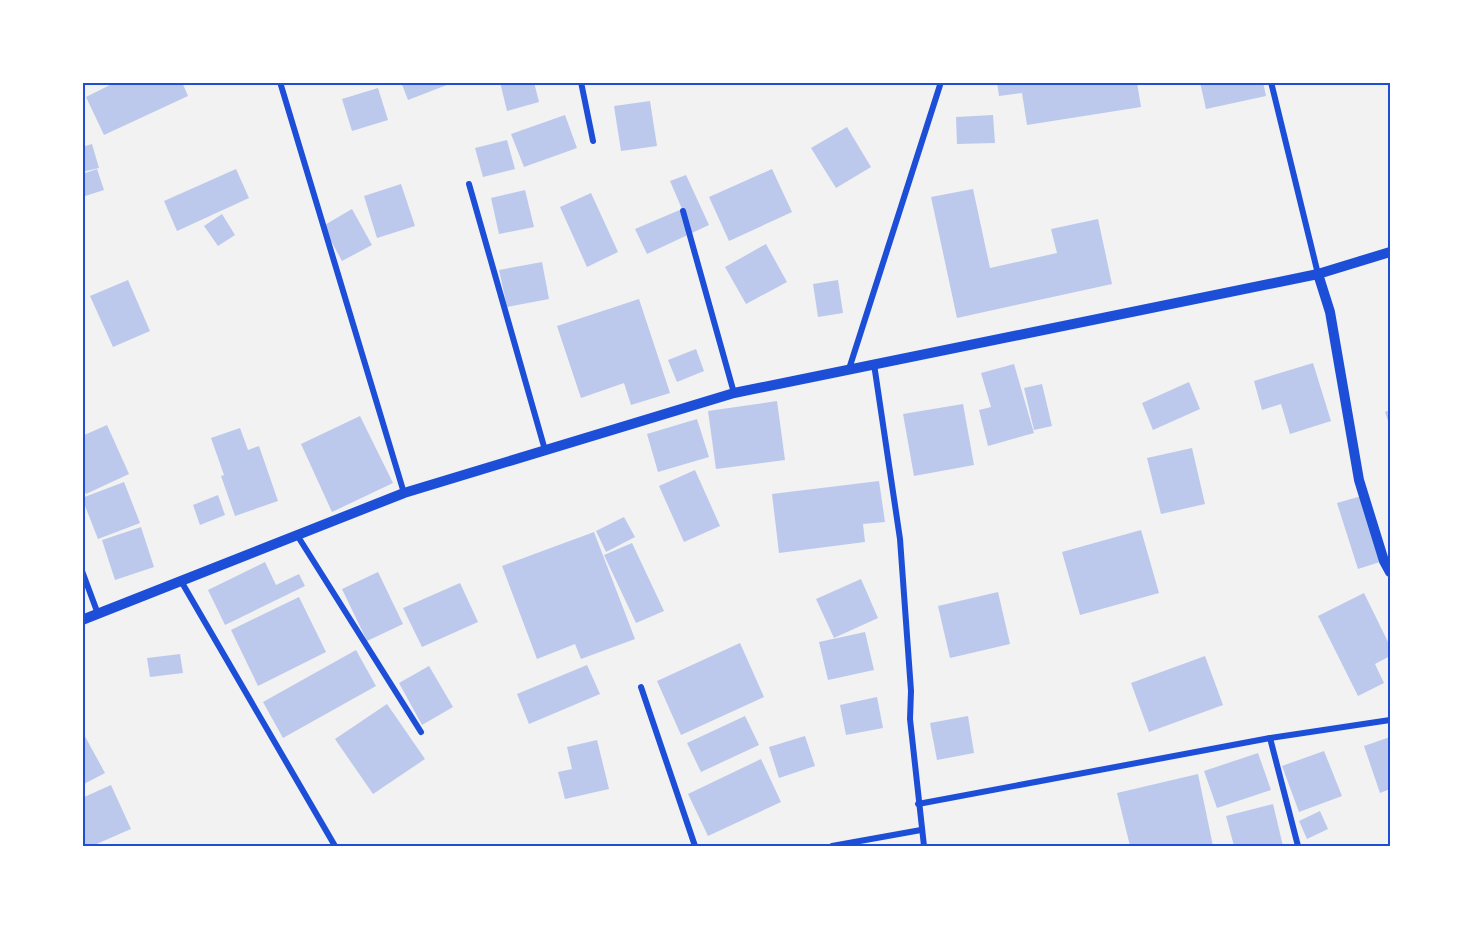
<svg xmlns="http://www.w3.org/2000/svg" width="1473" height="929" font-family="Overpass,sans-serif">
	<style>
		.building { fill: #bdc9ec }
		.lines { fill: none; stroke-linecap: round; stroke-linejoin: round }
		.minor { stroke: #1d4ed8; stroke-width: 6 }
		.tertiary { stroke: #1d4ed8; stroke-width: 10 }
		.neatline { fill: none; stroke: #1d4ed8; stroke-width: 2 }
	</style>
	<rect width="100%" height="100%" fill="#f2f2f2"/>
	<g class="building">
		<polygon points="116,82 182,82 188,96 104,135 86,97"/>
		<polygon points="401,82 451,82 452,83 408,100"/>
		<polygon points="500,82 534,82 539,102 507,111"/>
		<polygon points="997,82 1137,82 1141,107 1027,125 1022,93 999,96"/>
		<polygon points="1200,82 1263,82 1266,96 1206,109"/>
		<polygon points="378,88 388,120 352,131 342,99"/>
		<polygon points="650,101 657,146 621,151 614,106"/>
		<polygon points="565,115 577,148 524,167 511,134"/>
		<polygon points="993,115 995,143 957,144 956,117"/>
		<polygon points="847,127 871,167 836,188 811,148"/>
		<polygon points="507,140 515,169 483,177 475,148"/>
		<polygon points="92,144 99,168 82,172 82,147"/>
		<polygon points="97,169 104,190 82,197 82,174"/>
		<polygon points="236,169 249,198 177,231 164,201"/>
		<polygon points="772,169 792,212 729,241 709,197"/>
		<polygon points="686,175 709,225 647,254 635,229 682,209 670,181"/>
		<polygon points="401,184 415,226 377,238 364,196"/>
		<polygon points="973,189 990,268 1057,253 1051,229 1098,219 1112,284 957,318 931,197"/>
		<polygon points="525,190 534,227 499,234 491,198"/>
		<polygon points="591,193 618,252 587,267 560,207"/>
		<polygon points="352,209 372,245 342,261 323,226"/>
		<polygon points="222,214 235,235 218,246 204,226"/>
		<polygon points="766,244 787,282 746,304 725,267"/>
		<polygon points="542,262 549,299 507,307 499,270"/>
		<polygon points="128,280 150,331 113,347 90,296"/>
		<polygon points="838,280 843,313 818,317 813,284"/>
		<polygon points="639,299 670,393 631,405 624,383 581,398 557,326"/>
		<polygon points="696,349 704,371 677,382 668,360"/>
		<polygon points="1313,363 1331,421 1290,434 1281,404 1262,410 1254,381"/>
		<polygon points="1014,364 1034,433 988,446 979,410 991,407 981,373"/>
		<polygon points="1189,382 1200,409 1153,430 1142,403"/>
		<polygon points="1042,384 1052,426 1034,430 1024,388"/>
		<polygon points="777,401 785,460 716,469 708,411"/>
		<polygon points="963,404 974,465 914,476 903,414"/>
		<polygon points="1390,410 1390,427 1385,412"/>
		<polygon points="360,416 393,483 332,512 301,444"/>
		<polygon points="697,419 709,457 658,472 647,434"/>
		<polygon points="107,425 129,474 86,494 82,485 82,436"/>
		<polygon points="240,428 248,450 259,446 278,501 235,516 221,476 224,475 211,438"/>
		<polygon points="1192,448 1205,504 1161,514 1147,458"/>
		<polygon points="695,470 720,526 684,542 659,486"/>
		<polygon points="879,481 885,522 863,524 865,542 779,553 772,494"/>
		<polygon points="124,482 140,523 98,539 82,498"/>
		<polygon points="218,495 225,515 200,525 193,505"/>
		<polygon points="1365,495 1386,560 1358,569 1337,503"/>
		<polygon points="624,517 635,537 606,552 596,531"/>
		<polygon points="141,527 154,567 115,580 102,540"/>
		<polygon points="1141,530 1159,593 1080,615 1062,552"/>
		<polygon points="594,532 635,639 581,659 575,644 537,659 502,566"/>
		<polygon points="632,543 664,611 636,623 604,555"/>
		<polygon points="265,562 276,585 299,574 305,586 225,625 208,590"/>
		<polygon points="378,572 403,624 367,641 342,589"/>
		<polygon points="861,579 878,618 834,638 816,599"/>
		<polygon points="460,583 478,622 422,647 403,608"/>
		<polygon points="998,592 1010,644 950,658 938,606"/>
		<polygon points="1364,593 1390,646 1390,656 1375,664 1384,683 1358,696 1318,616"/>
		<polygon points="299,597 326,652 258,686 231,630"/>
		<polygon points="865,632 874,670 828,680 819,642"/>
		<polygon points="740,643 764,697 681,735 657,681"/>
		<polygon points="356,650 376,686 283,738 263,702"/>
		<polygon points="180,654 183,673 150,677 147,658"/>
		<polygon points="1205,656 1223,705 1149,732 1131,683"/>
		<polygon points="587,665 600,694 529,724 517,694"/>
		<polygon points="429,666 453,707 422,725 399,683"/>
		<polygon points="877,697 883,728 846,735 840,705"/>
		<polygon points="387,704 425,759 373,794 335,739"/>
		<polygon points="745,716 759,745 701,772 687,743"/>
		<polygon points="968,716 974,753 937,760 930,723"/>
		<polygon points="82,731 105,773 82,785"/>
		<polygon points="805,736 815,766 779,778 769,747"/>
		<polygon points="1390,737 1390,789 1380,793 1364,746"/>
		<polygon points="597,740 609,789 565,799 558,772 572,769 567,747"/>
		<polygon points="1324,751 1342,796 1299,812 1282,766"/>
		<polygon points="1258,753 1271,790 1217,808 1204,771"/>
		<polygon points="761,759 781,802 708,836 688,794"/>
		<polygon points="1198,774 1213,846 1130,846 1117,793"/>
		<polygon points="111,785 131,829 92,846 86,846 84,844 82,845 82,798"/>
		<polygon points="1273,804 1283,846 1234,846 1226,816"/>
		<polygon points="1320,811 1328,829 1307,839 1299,821"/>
	</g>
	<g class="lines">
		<g class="minor">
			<polyline points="280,82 404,493"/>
			<polyline points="581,82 593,141"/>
			<polyline points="1271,82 1318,274"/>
			<polyline points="469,184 545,450"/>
			<polyline points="683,211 734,393"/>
			<polyline points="874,364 900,539 911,691 910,719 924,846"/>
			<polyline points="849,369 941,82"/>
			<polyline points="297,535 421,732"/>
			<polyline points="82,571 98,614"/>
			<polyline points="181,581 335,846"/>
			<polyline points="641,687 695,846"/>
			<polyline points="1270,738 1298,846"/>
			<polyline points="918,804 1270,738 1390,720"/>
			<polyline points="832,846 921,830"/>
		</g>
		<g class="tertiary">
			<polyline points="1318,274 1330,312 1359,480 1384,561 1390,572"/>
			<polyline points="82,620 404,493 734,393 1318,274 1390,252"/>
		</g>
	</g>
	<rect width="1473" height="929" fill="none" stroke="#ffffff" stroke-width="168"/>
	<rect x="84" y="84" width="1305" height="761" class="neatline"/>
</svg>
